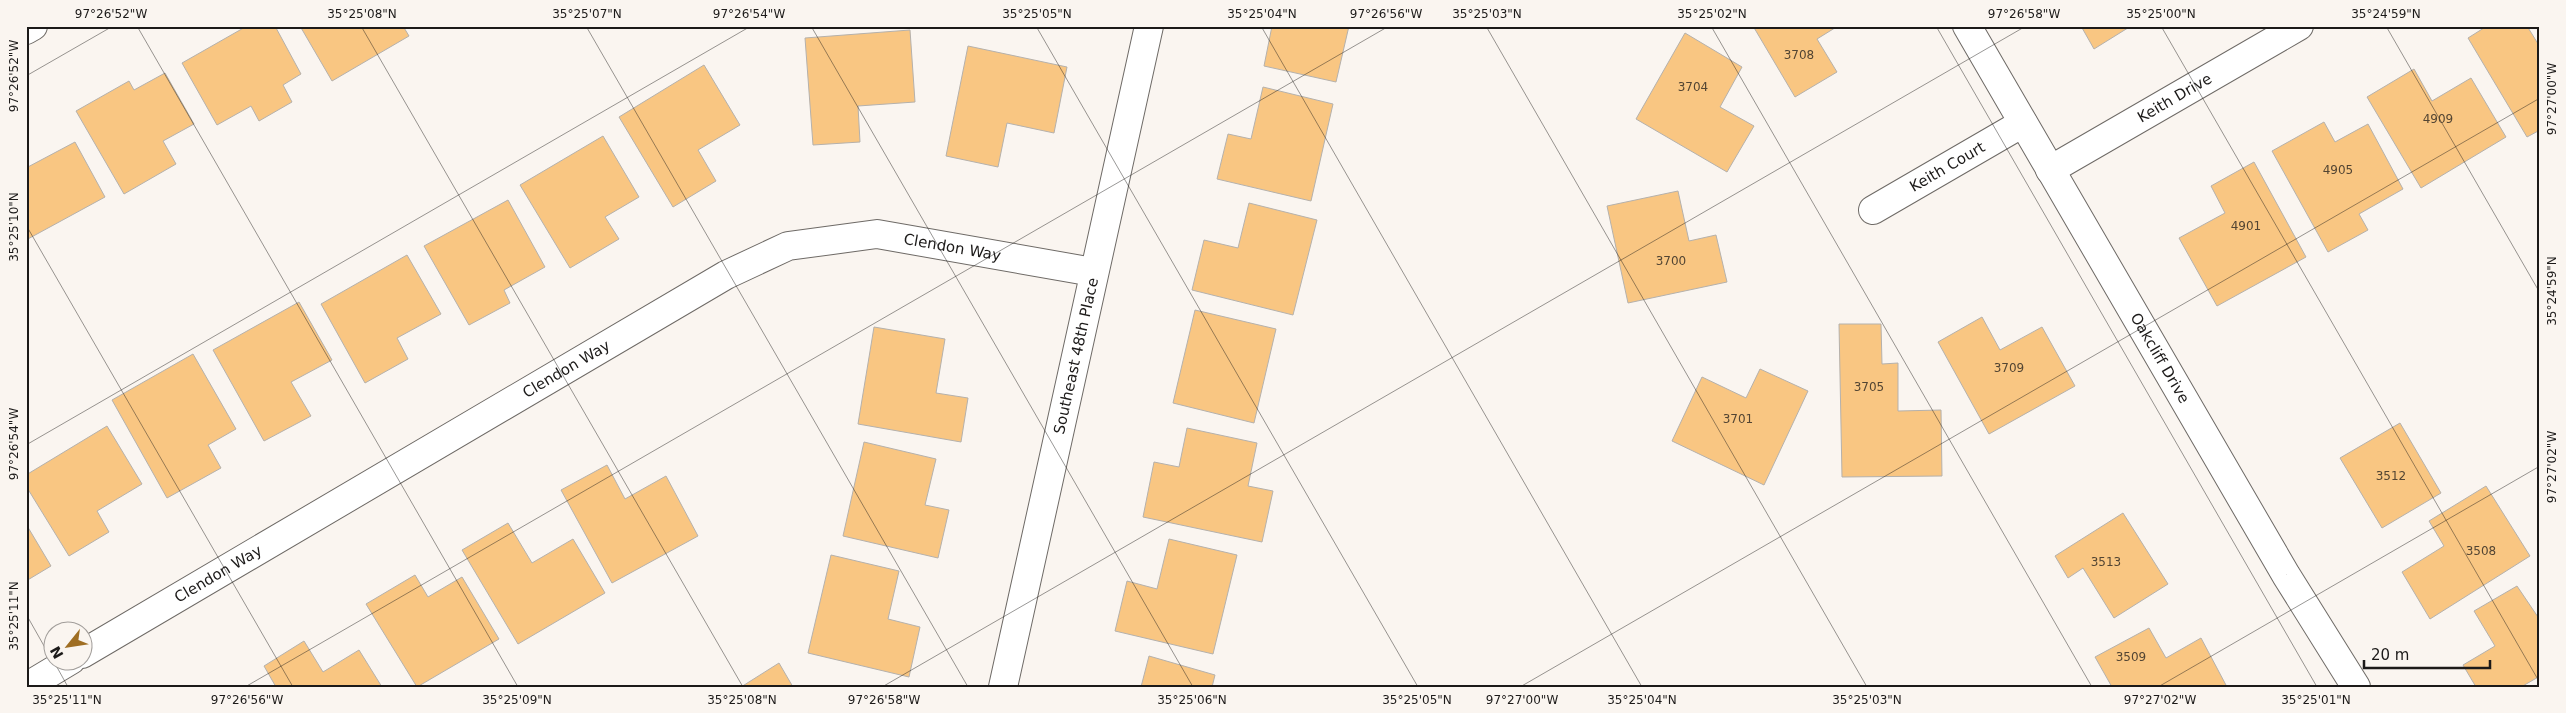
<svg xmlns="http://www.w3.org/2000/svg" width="2566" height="713" font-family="'DejaVu Sans',sans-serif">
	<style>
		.building { fill: #f9c682; stroke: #b5b1ac }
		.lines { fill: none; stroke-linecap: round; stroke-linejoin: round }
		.minor-casing { stroke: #6e6a66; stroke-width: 30 }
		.minor { stroke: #fff; stroke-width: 28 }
		.ticks { fill: none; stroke: #1c1a19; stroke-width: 1; stroke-opacity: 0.45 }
		.labels { text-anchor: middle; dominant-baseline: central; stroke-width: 4; stroke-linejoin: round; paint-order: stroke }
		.number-label { font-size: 12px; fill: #534533 }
		.street-label { font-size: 15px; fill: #1c1a19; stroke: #faf5f0 }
		.neatline { fill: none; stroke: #1c1a19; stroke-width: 2 }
		.ticks-label { font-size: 12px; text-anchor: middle; fill: #1c1a19 }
	</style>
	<rect width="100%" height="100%" fill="#faf5f0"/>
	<g class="building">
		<polygon points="247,26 275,26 301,74 283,85 292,102 259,121 251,106 217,125 182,63"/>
		<polygon points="300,26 403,26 409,36 332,81"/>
		<polygon points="1272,26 1349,26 1336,82 1264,66"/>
		<polygon points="1753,26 1838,26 1817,39 1837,72 1795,97"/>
		<polygon points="2081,26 2131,26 2094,49"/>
		<polygon points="2487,26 2527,26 2540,47 2540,130 2527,137 2468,38"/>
		<polygon points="910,30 915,102 858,106 860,142 813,145 805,38"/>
		<polygon points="1685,33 1742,67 1720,107 1754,126 1727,172 1636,119"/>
		<polygon points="968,46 1067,67 1054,133 1007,123 998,167 946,156"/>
		<polygon points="704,65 740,125 698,150 716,181 673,207 619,117"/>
		<polygon points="2414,69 2432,101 2471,78 2506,137 2421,188 2367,97"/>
		<polygon points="165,73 194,124 163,141 176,164 124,194 76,111 129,81 134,90"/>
		<polygon points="1263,87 1333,104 1311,201 1217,179 1228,134 1251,139"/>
		<polygon points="2324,122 2335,142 2368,124 2403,189 2359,214 2368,230 2328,252 2272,151"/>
		<polygon points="603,136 639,197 605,217 619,239 570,268 520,185"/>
		<polygon points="75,142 105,197 26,240 26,168"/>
		<polygon points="2254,162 2306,257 2217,306 2179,238 2225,213 2211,186"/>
		<polygon points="1678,191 1689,241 1716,235 1727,282 1628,303 1607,206"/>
		<polygon points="508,200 545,267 504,290 510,303 469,325 424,246"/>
		<polygon points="1249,203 1317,220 1293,315 1192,290 1204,240 1238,248"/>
		<polygon points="407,255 441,314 397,338 408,359 365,383 321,304"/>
		<polygon points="299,302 332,360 291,382 311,416 264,441 213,350"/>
		<polygon points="1195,310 1276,329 1254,423 1173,403"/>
		<polygon points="1982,317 2000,350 2042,327 2075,386 1989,434 1938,342"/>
		<polygon points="1839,324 1881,324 1882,364 1898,363 1898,411 1941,410 1942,476 1842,477"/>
		<polygon points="874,327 945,339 936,393 968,398 961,442 858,424"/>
		<polygon points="193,354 236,429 208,445 221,468 167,498 112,400"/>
		<polygon points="1760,369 1808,391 1764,485 1672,441 1702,377 1746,398"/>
		<polygon points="2400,423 2441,493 2382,528 2340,458"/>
		<polygon points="107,426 142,484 97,511 109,532 69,556 26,486 26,475"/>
		<polygon points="1187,428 1257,443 1248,486 1273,491 1262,542 1143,517 1154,462 1179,467"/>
		<polygon points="864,442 936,459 925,505 949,510 938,558 843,536"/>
		<polygon points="607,465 625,499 666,476 698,536 612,583 561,490"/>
		<polygon points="2486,486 2530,556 2430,619 2402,572 2444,546 2429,521"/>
		<polygon points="2123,513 2168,584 2114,618 2083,568 2068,578 2055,556"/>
		<polygon points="508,523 532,563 573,539 605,593 518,644 462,550"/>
		<polygon points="26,524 51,566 26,581"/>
		<polygon points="1169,539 1237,555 1213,654 1115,631 1127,581 1157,589"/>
		<polygon points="831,555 899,571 888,619 920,627 909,677 808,653"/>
		<polygon points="415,575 428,597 462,577 499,639 417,687 366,604"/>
		<polygon points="2517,586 2540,620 2540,676 2521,687 2476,687 2463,665 2495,646 2474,611"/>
		<polygon points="2149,628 2166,658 2201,638 2227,687 2112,687 2095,657"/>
		<polygon points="304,641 323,672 359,650 382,687 276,687 264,666"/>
		<polygon points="1149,656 1215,675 1212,687 1141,687"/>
		<polygon points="779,663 793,687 741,687"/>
	</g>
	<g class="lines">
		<defs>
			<g id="minor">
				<path id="s1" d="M 1967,26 L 2286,575 L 2356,687"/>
				<polyline points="26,30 33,26"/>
				<path id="s2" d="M 2050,170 L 2299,26"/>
				<path id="s3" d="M 1873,210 L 2023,123"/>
				<path id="s4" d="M 82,654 L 726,275 L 788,246 L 877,234 L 1093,272"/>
				<polyline points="26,687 71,660"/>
				<path id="s5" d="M 1003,687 L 1149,26"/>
			</g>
		</defs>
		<use href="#minor" class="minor-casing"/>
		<use href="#minor" class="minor"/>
	</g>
	<path class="ticks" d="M 137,26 L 518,687M 361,26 L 743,687M 586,26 L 968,687M 811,26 L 1193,687M 1036,26 L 1418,687M 1261,26 L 1642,687M 1486,26 L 1867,687M 1711,26 L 2092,687M 1936,26 L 2317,687M 2161,26 L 2540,683M 2386,26 L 2540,293M 26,76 L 113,26M 26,225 L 293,687M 26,445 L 751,26M 26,614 L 52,660M 53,660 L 68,687M 245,687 L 1389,26M 882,687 L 2026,26M 1520,687 L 2540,98M 2158,687 L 2540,466"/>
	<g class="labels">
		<g class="number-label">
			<text x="1799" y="55">3708</text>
			<text x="1693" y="87">3704</text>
			<text x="2438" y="119">4909</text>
			<text x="2338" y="170">4905</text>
			<text x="2246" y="226">4901</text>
			<text x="1671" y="261">3700</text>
			<text x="2009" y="368">3709</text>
			<text x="1869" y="387">3705</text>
			<text x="1738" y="419">3701</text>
			<text x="2391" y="476">3512</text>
			<text x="2481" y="551">3508</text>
			<text x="2106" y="562">3513</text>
			<text x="2131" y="657">3509</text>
		</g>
		<g class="street-label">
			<text stroke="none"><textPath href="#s2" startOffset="144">Keith Drive</textPath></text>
			<text stroke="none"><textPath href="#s3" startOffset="86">Keith Court</textPath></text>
			<text stroke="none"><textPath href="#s4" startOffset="982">Clendon Way</textPath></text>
			<text stroke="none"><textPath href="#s5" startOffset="339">Southeast 48th Place</textPath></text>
			<text stroke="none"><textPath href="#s1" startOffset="384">Oakcliff Drive</textPath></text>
			<text stroke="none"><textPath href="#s4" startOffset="562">Clendon Way</textPath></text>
			<text stroke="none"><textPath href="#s4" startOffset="158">Clendon Way</textPath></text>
		</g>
	</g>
	<rect width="2566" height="713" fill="none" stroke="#faf5f0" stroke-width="55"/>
	<g transform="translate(68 646) rotate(240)"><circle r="24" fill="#faf5f0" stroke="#a19d9a"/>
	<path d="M0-4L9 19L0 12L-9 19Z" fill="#9f6e23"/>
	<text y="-8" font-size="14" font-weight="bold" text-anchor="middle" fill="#1c1a19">N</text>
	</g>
	<path d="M2364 660v8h126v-8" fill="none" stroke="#1c1a19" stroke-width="2.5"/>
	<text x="2371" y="660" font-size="15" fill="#1c1a19" stroke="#faf5f0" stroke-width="4" paint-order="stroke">20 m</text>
	<rect x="28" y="28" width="2510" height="658" class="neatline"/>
	<g class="ticks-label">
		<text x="111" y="18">97°26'52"W</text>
		<text x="362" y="18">35°25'08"N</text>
		<text x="587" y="18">35°25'07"N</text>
		<text x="749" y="18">97°26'54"W</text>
		<text x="1037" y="18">35°25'05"N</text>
		<text x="1262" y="18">35°25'04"N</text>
		<text x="1386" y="18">97°26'56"W</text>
		<text x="1487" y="18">35°25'03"N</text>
		<text x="1712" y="18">35°25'02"N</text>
		<text x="2024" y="18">97°26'58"W</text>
		<text x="2161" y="18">35°25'00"N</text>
		<text x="2386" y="18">35°24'59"N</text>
		<text transform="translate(14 76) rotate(-90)" y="4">97°26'52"W</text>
		<text transform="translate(2552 99) rotate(-90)" y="4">97°27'00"W</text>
		<text transform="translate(14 227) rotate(-90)" y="4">35°25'10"N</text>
		<text transform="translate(2552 291) rotate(-90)" y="4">35°24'59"N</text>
		<text transform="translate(14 444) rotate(-90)" y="4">97°26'54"W</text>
		<text transform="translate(2552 467) rotate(-90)" y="4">97°27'02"W</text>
		<text transform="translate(14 616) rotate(-90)" y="4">35°25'11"N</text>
		<text x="67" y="704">35°25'11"N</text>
		<text x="247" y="704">97°26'56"W</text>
		<text x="517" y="704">35°25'09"N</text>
		<text x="742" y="704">35°25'08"N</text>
		<text x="884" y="704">97°26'58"W</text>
		<text x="1192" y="704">35°25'06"N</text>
		<text x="1417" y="704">35°25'05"N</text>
		<text x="1522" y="704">97°27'00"W</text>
		<text x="1642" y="704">35°25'04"N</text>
		<text x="1867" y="704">35°25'03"N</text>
		<text x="2160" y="704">97°27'02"W</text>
		<text x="2316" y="704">35°25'01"N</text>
	</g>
</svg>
